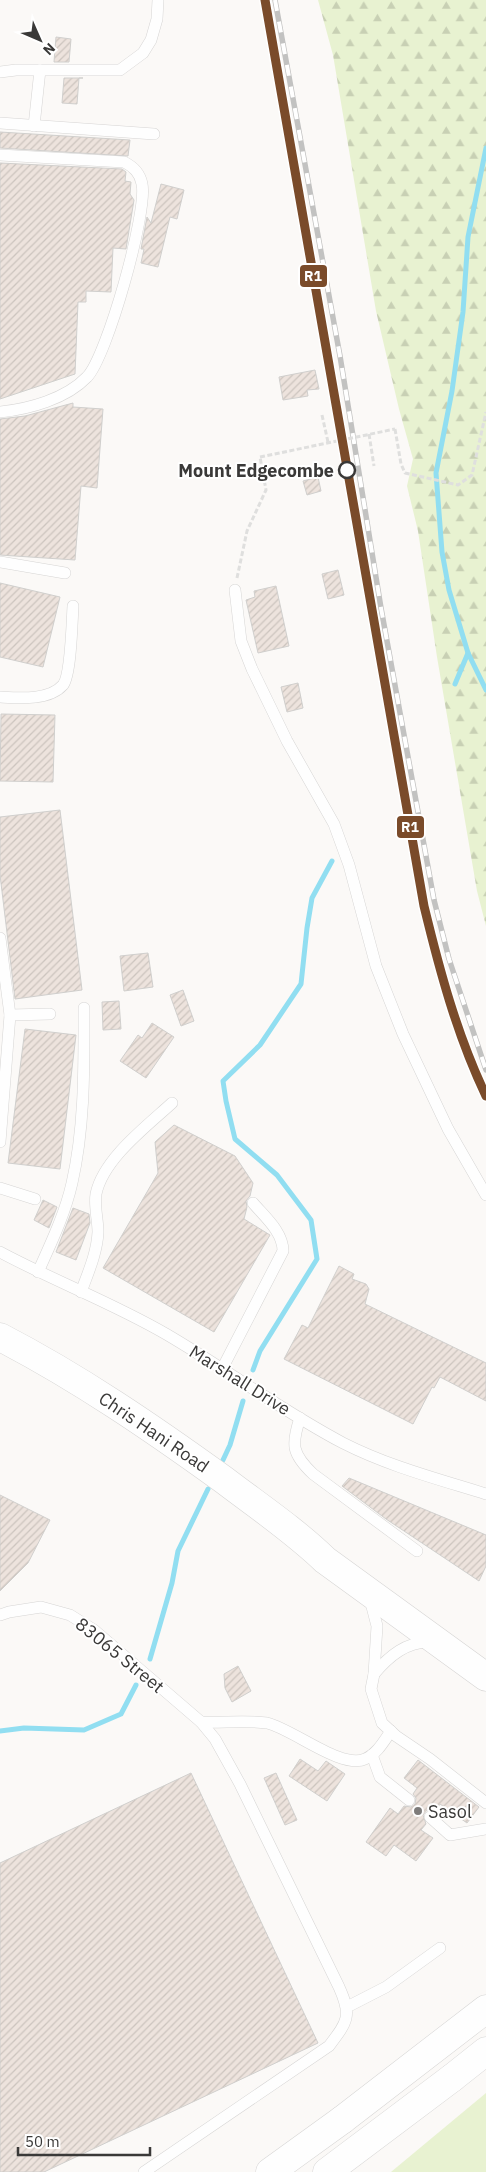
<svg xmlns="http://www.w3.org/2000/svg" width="486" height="2172" font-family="'IBM Plex Sans',sans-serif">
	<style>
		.grass { fill: #e8f2d1 }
		.forest { fill: url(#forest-firs) }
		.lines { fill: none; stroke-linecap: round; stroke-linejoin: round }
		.stream { stroke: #91def1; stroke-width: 5 }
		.building { fill: url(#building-hatch); stroke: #d0cfcd }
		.lane-casing { stroke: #d6d5d4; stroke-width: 12 }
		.secondary-casing { stroke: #d6d5d4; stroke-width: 29 }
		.highway-casing { stroke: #d6d5d4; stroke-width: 29 }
		.path { stroke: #dfdfde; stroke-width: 3; stroke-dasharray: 5 2.5; stroke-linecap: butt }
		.lane { stroke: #fefefe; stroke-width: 11 }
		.secondary { stroke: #fefefe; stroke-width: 28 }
		.highway { stroke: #fefefe; stroke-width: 28 }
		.rail-casing { stroke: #c2c2c1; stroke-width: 5.5 }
		.rail { stroke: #fff; stroke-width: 4; stroke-dasharray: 11; stroke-linecap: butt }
		.path-bridge { stroke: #dfdfde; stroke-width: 3; stroke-dasharray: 5 2.5; stroke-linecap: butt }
		.rail-1-casing { stroke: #fff; stroke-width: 12 }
		.rail-1 { stroke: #7a4b2a; stroke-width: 9 }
		.stop-dot { fill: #fff; stroke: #3a3938; stroke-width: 2.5 }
		.poi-dot { fill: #7e7c7b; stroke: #fff; stroke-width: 2 }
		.labels { text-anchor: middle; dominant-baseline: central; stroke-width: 4; stroke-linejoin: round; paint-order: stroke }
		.stop-label { font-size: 18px; font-weight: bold; fill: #3a3938; stroke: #fff; text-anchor: end }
		.street-label { font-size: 18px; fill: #3a3938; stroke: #fff }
		.poi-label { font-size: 18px; fill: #3a3938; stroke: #fff; text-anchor: start }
		.line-badge { stroke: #fff; stroke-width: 2 }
		.badge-label { font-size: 14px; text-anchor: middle; font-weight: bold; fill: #fff }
	</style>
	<defs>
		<pattern id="forest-firs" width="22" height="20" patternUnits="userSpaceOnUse" patternTransform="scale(1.25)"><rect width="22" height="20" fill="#e8f2d1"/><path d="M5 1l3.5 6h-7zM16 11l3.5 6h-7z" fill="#c8d0b4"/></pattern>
		<pattern id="building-hatch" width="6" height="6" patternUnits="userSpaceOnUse" patternTransform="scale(1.25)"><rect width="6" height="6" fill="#ede3dd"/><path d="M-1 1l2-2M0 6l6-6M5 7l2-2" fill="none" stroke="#ccc4be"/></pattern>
	</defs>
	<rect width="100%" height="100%" fill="#fbf9f7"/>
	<polygon class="grass" points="486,2093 486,2172 391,2172"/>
	<polygon class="forest" points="318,0 486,0 486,926 477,891 437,657 418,531 407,486 413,459 399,409 376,311 333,55"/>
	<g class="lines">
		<g class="stream">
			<polyline points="486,148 468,237 463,312 452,391 436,473 442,552 449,590 468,653 486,690"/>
			<polyline points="455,684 468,653"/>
			<polyline points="253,1370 260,1351 317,1259 311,1220 277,1175 235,1139 226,1101 223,1081 260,1045 301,984 307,928 312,898 332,861"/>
			<polyline points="223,1460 230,1445 243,1401"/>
			<polyline points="150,1659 172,1583 178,1551 208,1489"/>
			<polyline points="0,1731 24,1728 84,1730 121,1714 136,1685"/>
		</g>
	</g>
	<g class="building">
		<polygon points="56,37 71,39 69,62 54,62"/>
		<polygon points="64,78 83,78 79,78 77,104 62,103"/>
		<polygon points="0,132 130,140 128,156 0,148"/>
		<polygon points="0,163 122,169 126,172 125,181 131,182 130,194 134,200 126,249 113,248 111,292 86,291 86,302 78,302 75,374 0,399"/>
		<polygon points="161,184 184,190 177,219 170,217 158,267 141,263 144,249 141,249 147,217 151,223"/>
		<polygon points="315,370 319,389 307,390 308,396 283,400 279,377"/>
		<polygon points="73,403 73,407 103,409 97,488 81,486 75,560 0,555 0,419 25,416"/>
		<polygon points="318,477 321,491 307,495 303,481"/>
		<polygon points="338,570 344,595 328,599 322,574"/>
		<polygon points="0,583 60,597 43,667 0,657"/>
		<polygon points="276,586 289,646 258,653 246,600 255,597 254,591"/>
		<polygon points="298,683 303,708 287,712 281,687"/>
		<polygon points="1,714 55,715 53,782 0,781"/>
		<polygon points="60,810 82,990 15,999 0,875 0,817"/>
		<polygon points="148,953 153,987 124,991 120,956"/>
		<polygon points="183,990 194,1021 181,1026 170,995"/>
		<polygon points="119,1001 121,1029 103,1030 102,1002"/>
		<polygon points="152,1023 174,1037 146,1078 120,1061 138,1035 142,1038"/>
		<polygon points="25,1029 76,1035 60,1169 8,1163"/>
		<polygon points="174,1125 235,1156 253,1183 250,1196 246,1201 247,1207 244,1219 270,1235 214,1332 103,1268 158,1173 155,1142"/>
		<polygon points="43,1200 57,1207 49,1228 34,1220"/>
		<polygon points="73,1208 89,1214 90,1223 76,1260 56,1252"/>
		<polygon points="339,1266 354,1274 352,1279 366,1284 369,1289 365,1304 486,1363 486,1401 440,1377 434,1388 432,1387 413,1424 284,1359 302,1325 308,1328"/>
		<polygon points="349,1478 486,1535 486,1566 479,1581 386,1519 342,1486"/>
		<polygon points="0,1495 50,1520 28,1563 0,1591"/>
		<polygon points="238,1666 251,1691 232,1702 225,1688 224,1674"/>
		<polygon points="300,1759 318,1771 326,1761 345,1774 327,1801 289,1776"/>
		<polygon points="418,1760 479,1807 467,1823 440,1804 435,1811 427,1810 423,1815 426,1824 421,1830 433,1838 416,1861 394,1845 386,1856 366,1842 390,1808 398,1814 404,1806 411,1807 415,1804 416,1798 413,1794 417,1788 404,1778"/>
		<polygon points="191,1773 318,2043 44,2172 0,2172 0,1863"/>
		<polygon points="276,1773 297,1820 285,1825 264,1778"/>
	</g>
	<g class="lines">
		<defs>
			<g id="lane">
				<polyline points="0,72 16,70 120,70 143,53 151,40 157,19 158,0"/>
				<polyline points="0,123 154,134"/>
				<polyline points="34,126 40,70"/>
				<path d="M 0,155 L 124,162 C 134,167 140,173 142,184 C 148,211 107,357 87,377 C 66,399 29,409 0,412"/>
				<polyline points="0,562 65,573"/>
				<polyline points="235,590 241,641 252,669 287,741 334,824 349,865 376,966 403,1034 448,1129 486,1195"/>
				<path d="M 0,697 C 18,698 49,701 63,685 C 71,675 72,622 73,606"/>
				<polyline points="0,938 10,1015 0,1142"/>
				<polyline points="10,1015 50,1014"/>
				<polyline points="0,1188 35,1199"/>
				<path d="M 0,1252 C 54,1281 113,1303 166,1334 C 226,1369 282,1411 343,1443 C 388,1466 438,1479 486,1494"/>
				<path d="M 38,1272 C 51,1243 65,1214 72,1183 C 85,1126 84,1066 84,1008"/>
				<path d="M 81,1292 C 88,1273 97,1253 98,1232 C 98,1220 94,1206 96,1194 C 103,1159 147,1126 172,1103"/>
				<path d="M 222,1369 L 283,1251 C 283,1232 265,1217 253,1203"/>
				<path d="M 300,1418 C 291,1445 292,1454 313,1474 L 417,1551"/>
				<polyline points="370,1599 377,1626 374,1674 371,1689 382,1723 396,1736 430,1759 486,1803"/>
				<path d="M 0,1615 L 9,1612 L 41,1607 L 70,1615 L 94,1630 L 201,1722 L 215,1739 L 240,1784 L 339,1987 C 352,2016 348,2021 329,2046 L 144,2172"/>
				<path d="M 374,1674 C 389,1656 407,1641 431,1642"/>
				<path d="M 201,1722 C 221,1723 248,1720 267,1723 C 293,1729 342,1770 365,1759 C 377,1754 384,1741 391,1731"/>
				<polyline points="372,1755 380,1777 409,1800"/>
				<polyline points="430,1817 450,1835 486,1829"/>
				<polyline points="347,2007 386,1987 440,1948"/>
			</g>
			<g id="secondary">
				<path d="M 0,1337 C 79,1378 152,1428 224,1480 C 258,1506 294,1530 325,1560 L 486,1677"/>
				<polyline points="452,2078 486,2051"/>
				<polyline points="342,2120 486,2009"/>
			</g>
			<g id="highway">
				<polyline points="270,2172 342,2120"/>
				<polyline points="327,2172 452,2078"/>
			</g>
		</defs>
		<use href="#lane" class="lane-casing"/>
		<use href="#secondary" class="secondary-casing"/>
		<use href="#highway" class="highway-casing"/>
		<g class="path">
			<polyline points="322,415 328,442"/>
			<polyline points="395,429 401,464 405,473 458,485 472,475 486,412"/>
			<polyline points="369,434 374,466"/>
			<polyline points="237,578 247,531 266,490 260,457"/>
		</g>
		<use href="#lane" class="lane"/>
		<use href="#secondary" class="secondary"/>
		<use href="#highway" class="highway"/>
		<defs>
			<polyline id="rail" points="275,0 340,356 381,608 434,900 449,959 486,1070"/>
		</defs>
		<use href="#rail" class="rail-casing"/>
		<use href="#rail" class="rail"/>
		<polyline class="path-bridge" points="260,457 395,429"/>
		<defs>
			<path id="rail-1" d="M 265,0 L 424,906 C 440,972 457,1035 486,1096"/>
		</defs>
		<use href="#rail-1" class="rail-1-casing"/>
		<use href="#rail-1" class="rail-1"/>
	</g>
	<circle class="stop-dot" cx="347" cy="470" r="8"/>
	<circle class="poi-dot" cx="418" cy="1811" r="5"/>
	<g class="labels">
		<g class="stop-label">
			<text x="334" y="470">Mount Edgecombe</text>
		</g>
		<g class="street-label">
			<text transform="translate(240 1380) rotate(32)">Marshall Drive</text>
			<text transform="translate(154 1432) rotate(34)">Chris Hani Road</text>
			<text transform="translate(120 1655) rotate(39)">83065 Street</text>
		</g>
		<g class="poi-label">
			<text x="428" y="1811">Sasol</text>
		</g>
	</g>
	<g class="line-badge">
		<rect x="299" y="264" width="29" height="24" rx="5" fill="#7a4b2a"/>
		<rect x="396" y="815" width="29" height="24" rx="5" fill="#7a4b2a"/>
	</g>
	<g class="badge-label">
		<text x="313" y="281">R1</text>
		<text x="410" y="832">R1</text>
	</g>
	<g transform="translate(40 40) rotate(135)" stroke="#ffffff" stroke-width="4" paint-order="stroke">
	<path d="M0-4L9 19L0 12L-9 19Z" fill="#3a3938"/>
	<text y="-8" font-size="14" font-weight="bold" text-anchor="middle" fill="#3a3938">N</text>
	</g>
	<path d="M18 2147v8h132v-8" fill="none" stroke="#3a3938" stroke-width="2.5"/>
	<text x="25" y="2147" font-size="15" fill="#3a3938" stroke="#ffffff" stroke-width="4" paint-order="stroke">50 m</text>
</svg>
